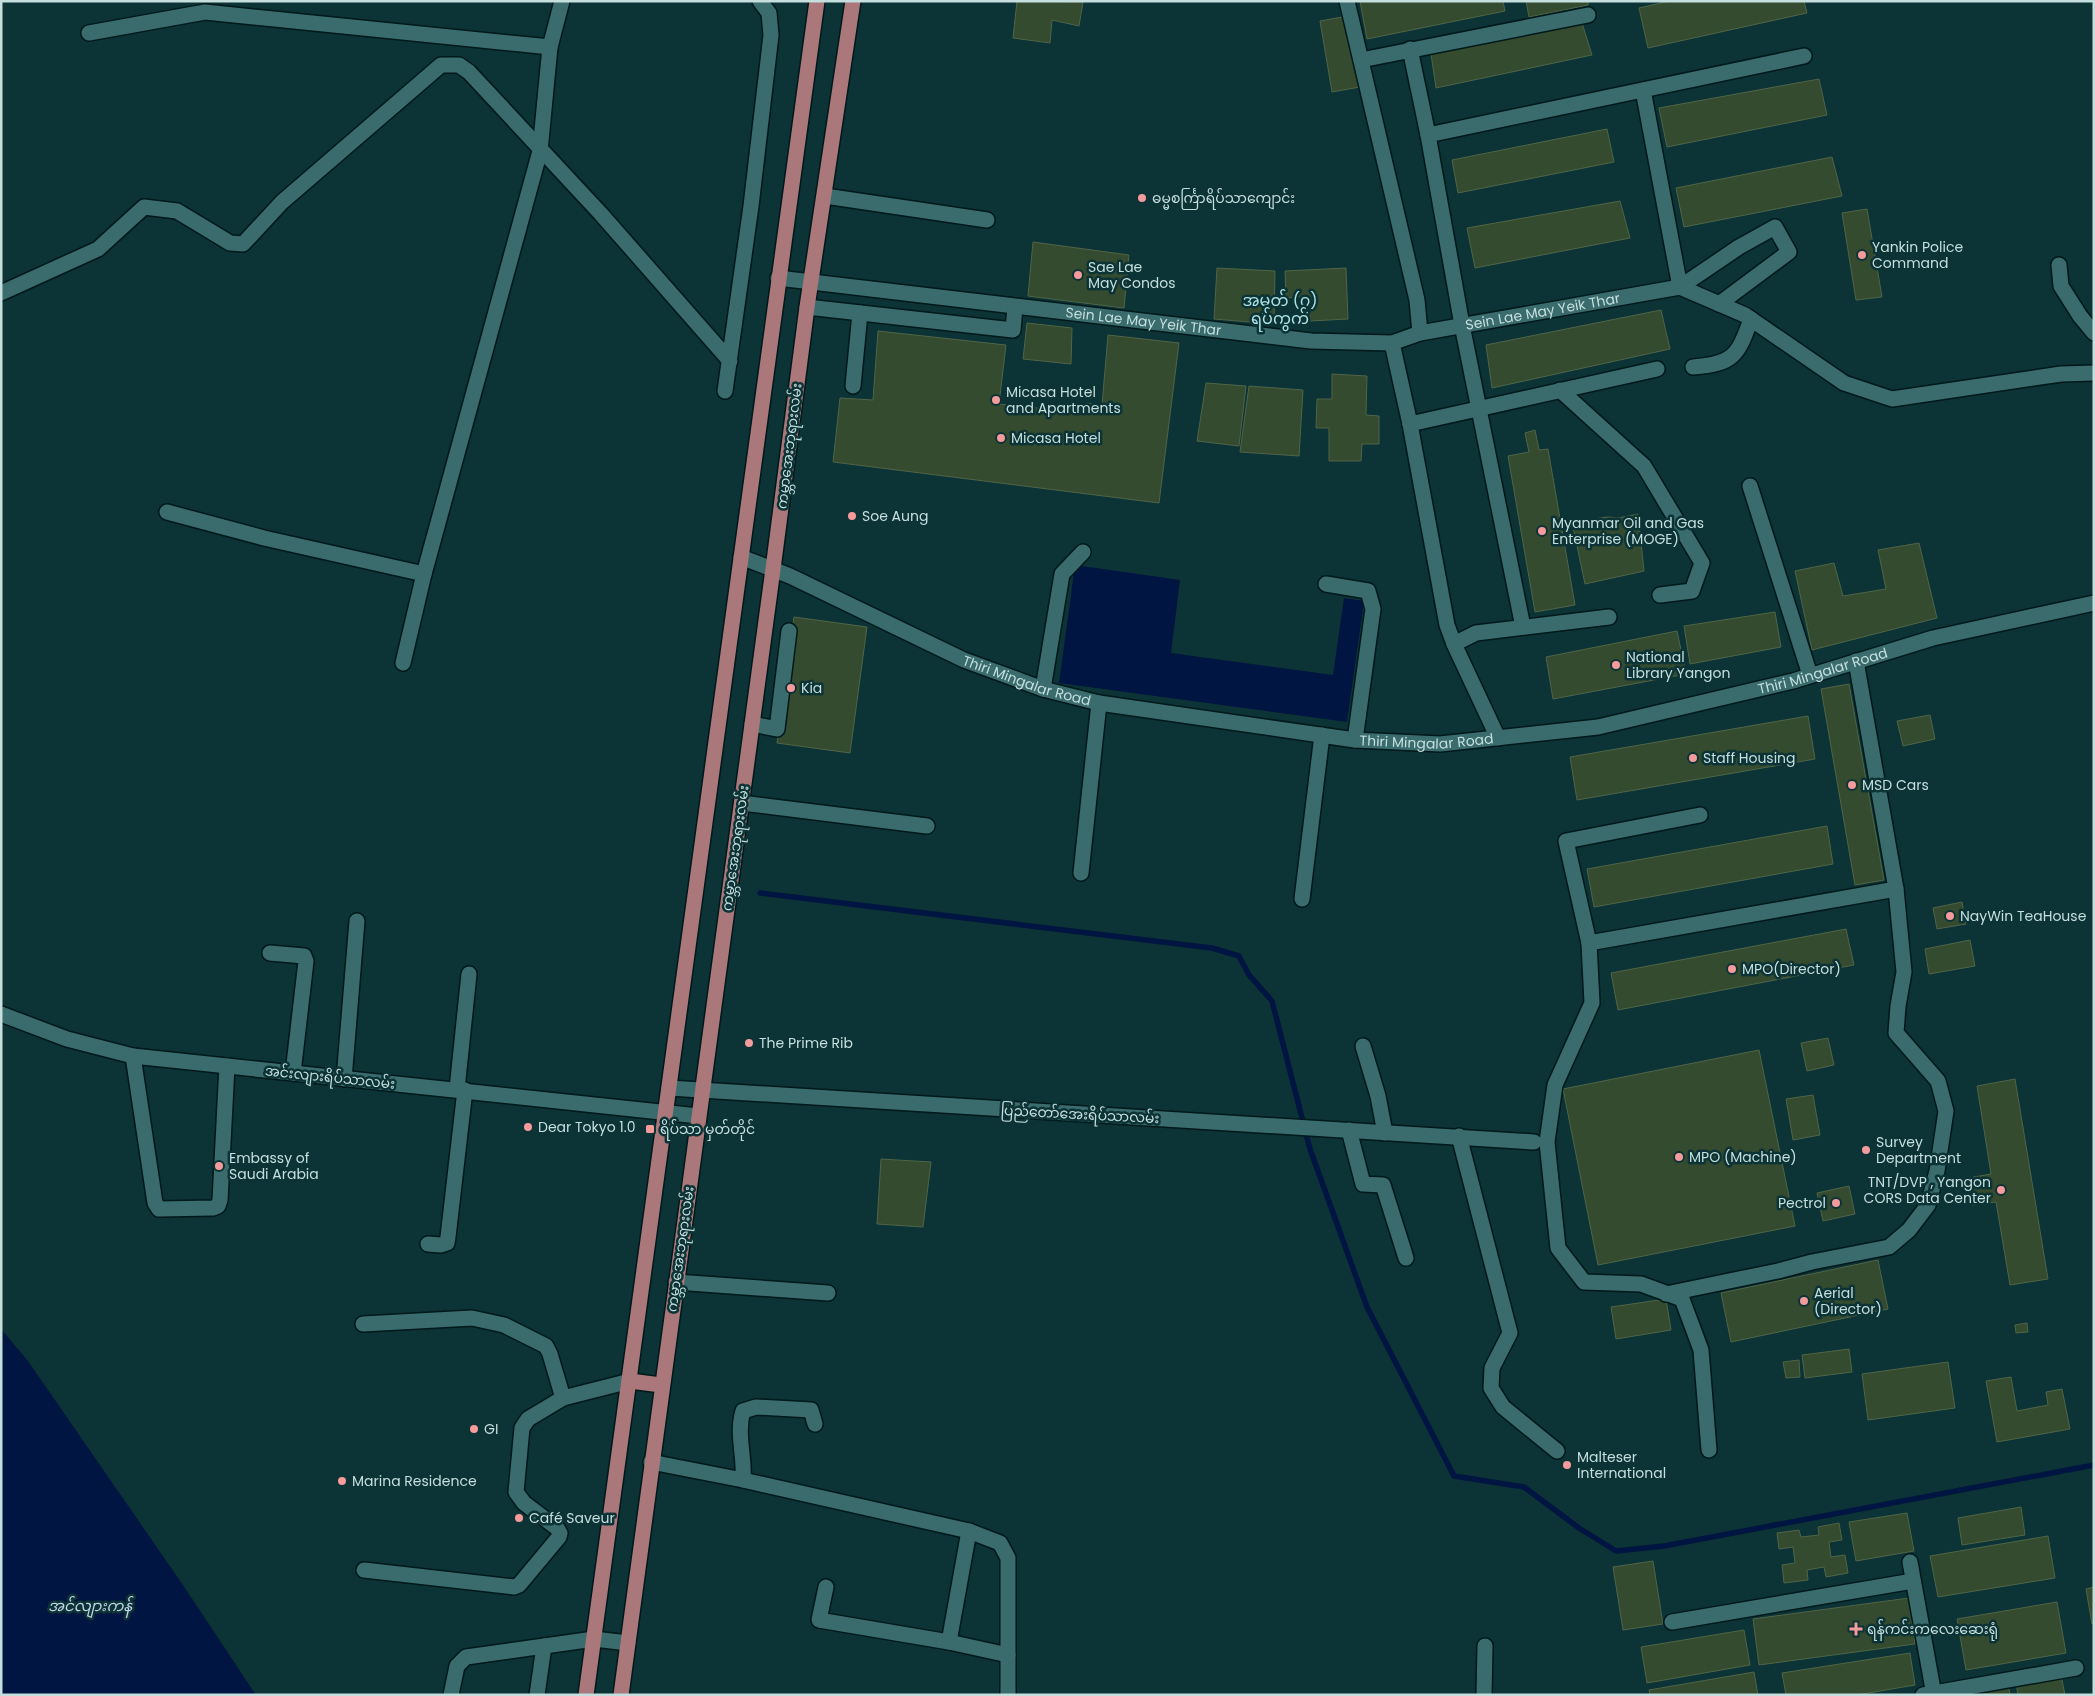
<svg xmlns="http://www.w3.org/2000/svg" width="2095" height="1696" font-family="Poppins,'Noto Sans Myanmar',sans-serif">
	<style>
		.water { fill: #001541 }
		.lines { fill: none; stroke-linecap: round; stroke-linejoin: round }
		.stream { stroke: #001541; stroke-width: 5.5 }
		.building { fill: #354b2f; stroke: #4f6548 }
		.minor-casing { stroke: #01191a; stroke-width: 18 }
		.major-casing { stroke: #01191a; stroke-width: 18 }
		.minor { stroke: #3a6b6d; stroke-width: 15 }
		.major { stroke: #aa777a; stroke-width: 15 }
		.poi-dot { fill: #f59b9c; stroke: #0c3335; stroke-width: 2 }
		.labels { text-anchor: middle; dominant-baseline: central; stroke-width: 5; stroke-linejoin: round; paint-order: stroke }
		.poi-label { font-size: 14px; fill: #c5dede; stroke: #0c3335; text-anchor: start }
		.street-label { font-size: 14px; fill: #c5dede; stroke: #0c3335 }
		.water-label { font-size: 15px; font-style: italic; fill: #c2d2e9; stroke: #0c3335 }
		.quarter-label { font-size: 16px; fill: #aee2e4; stroke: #0c3335 }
	</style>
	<rect width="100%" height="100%" fill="#0c3335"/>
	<g class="water">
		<polygon points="1075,565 1180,580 1171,653 1333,675 1344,598 1364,601 1347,722 1059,683"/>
		<polygon points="1,1329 28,1361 185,1588 256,1695 1,1695"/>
	</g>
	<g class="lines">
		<polyline class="stream" points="760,893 1212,948 1239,956 1249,975 1272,1001 1310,1149 1367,1307 1454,1476 1524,1487 1579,1528 1616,1551 1664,1546 2094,1465"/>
	</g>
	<g class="building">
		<polygon points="1017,1 1083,2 1079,26 1052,20 1050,43 1013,38"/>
		<polygon points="1360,1 1503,1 1505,11 1367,39"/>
		<polygon points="1526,1 1588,1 1588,5 1529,17"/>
		<polygon points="1670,1 1804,1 1807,13 1648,48 1639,8"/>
		<polygon points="1348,16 1360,87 1332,92 1320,21"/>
		<polygon points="1582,23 1592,55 1436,88 1431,54"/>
		<polygon points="1819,79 1827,115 1667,147 1659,108"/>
		<polygon points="1607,129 1614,162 1458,193 1452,160"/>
		<polygon points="1832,157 1842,196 1684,227 1676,188"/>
		<polygon points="1620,201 1630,238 1475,268 1467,228"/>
		<polygon points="1867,209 1882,297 1856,300 1842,213"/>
		<polygon points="1033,242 1129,255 1124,308 1028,296"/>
		<polygon points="1217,268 1275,271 1274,324 1214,319"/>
		<polygon points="1346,268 1348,319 1310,321 1309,296 1286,298 1285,271"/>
		<polygon points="1661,310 1670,349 1492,388 1486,345"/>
		<polygon points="1027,323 1072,328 1071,364 1023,359"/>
		<polygon points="878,331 1006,345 999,404 1085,413 1086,403 1102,405 1108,335 1179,343 1159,503 833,462 840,398 873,400"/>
		<polygon points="1332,374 1367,376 1366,415 1379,416 1379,444 1362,444 1361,461 1329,461 1329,428 1316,428 1317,399 1332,399"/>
		<polygon points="1206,383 1246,386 1239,446 1197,441"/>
		<polygon points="1249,386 1303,390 1299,456 1240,452"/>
		<polygon points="1535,430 1539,450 1548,449 1575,605 1535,612 1508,456 1529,452 1525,433"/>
		<polygon points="1638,514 1644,571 1585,584 1573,527 1592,523 1599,518 1608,517 1618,518"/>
		<polygon points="1919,543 1937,618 1812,650 1795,571 1834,563 1843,596 1886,589 1878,550"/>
		<polygon points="1775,612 1781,647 1690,664 1684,626"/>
		<polygon points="794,617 867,627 850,753 777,743"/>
		<polygon points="1677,631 1686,674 1553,699 1546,657"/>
		<polygon points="1849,684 1884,880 1855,885 1821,689"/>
		<polygon points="1930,715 1935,739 1903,746 1897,721"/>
		<polygon points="1808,716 1815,759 1577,800 1570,757"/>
		<polygon points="1827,826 1833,864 1594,907 1587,869"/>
		<polygon points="1962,902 1966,924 1937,929 1933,908"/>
		<polygon points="1846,929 1854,965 1618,1010 1611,973"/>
		<polygon points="1970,940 1975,966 1929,974 1925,949"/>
		<polygon points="1828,1038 1834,1065 1807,1071 1801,1043"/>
		<polygon points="1759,1050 1795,1226 1598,1265 1563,1089"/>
		<polygon points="2015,1079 2048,1279 2010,1285 1996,1202 1972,1205 1968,1178 1991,1174 1977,1086"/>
		<polygon points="1813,1095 1820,1135 1793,1140 1786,1099"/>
		<polygon points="881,1159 931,1162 923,1227 877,1224"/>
		<polygon points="1849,1186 1855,1214 1823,1221 1817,1193"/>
		<polygon points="1878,1260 1888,1309 1731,1342 1721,1293"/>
		<polygon points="1666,1299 1671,1330 1616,1339 1611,1307"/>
		<polygon points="2027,1323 2028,1332 2016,1333 2015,1325"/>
		<polygon points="1849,1349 1852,1372 1805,1378 1802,1355"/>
		<polygon points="1799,1360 1800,1377 1786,1378 1783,1362"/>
		<polygon points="1948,1362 1955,1408 1868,1420 1862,1374"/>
		<polygon points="2011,1377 2017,1411 2048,1405 2046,1392 2062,1389 2070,1429 1997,1442 1986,1381"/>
		<polygon points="2021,1507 2025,1535 1962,1545 1958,1518"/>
		<polygon points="1907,1513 1914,1551 1856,1561 1849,1522"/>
		<polygon points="1839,1523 1842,1540 1829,1542 1831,1557 1845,1555 1848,1573 1826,1577 1824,1567 1807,1570 1808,1580 1784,1583 1782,1565 1795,1563 1793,1547 1779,1549 1777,1533 1799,1530 1801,1537 1819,1535 1818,1527"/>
		<polygon points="2048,1536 2055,1578 1938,1597 1930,1556"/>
		<polygon points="1653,1561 1663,1624 1623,1630 1613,1567"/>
		<polygon points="2094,1587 2094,1623 2092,1624 2086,1589"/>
		<polygon points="1909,1598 1915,1644 1759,1665 1753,1619"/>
		<polygon points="2057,1602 2066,1653 1966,1670 1957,1619"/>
		<polygon points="1744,1630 1750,1665 1647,1683 1641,1647"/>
		<polygon points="1910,1653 1915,1685 1857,1695 1786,1695 1782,1673"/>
		<polygon points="1754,1672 1758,1695 1650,1695 1649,1690"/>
		<polygon points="2061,1675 2065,1695 2018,1695 2016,1682"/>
		<polygon points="2008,1683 2010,1695 1963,1695"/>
	</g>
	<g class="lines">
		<defs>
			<g id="minor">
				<polyline points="1347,1 1417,300 1420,333"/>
				<polyline points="89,33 205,12 550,47 562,1"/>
				<polyline points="1410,49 1428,135 1462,325 1523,627"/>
				<polyline points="1361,60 1588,15"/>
				<polyline points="1643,90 1680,287 1745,315 1844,383 1892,399 2061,374 2094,373"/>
				<polyline points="1428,135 1804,56"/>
				<polyline points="825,196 987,220"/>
				<polyline points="2059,265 2061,286 2080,316 2094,333"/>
				<path id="s1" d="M 778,278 L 1311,341 L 1392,343 L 1420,333 L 1680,287 L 1739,247 L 1775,227 L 1789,252 L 1719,304"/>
				<polyline points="1,293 98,249 144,207 177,211 230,243 243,244 282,202 441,65 459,65 469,72 601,214 730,361"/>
				<polyline points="807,307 1013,330 1015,307"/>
				<polyline points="1392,343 1410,424 1447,625 1454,644 1498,738"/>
				<path d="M 1693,367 C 1734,364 1738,355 1751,319"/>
				<polyline points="853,386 860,313"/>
				<polyline points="1560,390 1644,466 1702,563 1692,591 1660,595"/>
				<polyline points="725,391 751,206 771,35 769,13 760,1"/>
				<polyline points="1410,424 1657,369"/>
				<polyline points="1750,486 1810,675"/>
				<polyline points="167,512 264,538 424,574"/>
				<path id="s2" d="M 741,557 L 790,576 L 964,660 L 1043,689 L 1099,703 L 1355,740 L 1440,744 L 1598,727 L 1793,681 L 1933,638 L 2094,603"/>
				<polyline points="1326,584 1368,591 1373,609 1355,740"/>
				<polyline points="1454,644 1476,633 1609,617"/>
				<polyline points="403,663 424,574 540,151 550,47"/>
				<polyline points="1043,689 1062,574 1083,552"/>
				<polyline points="752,724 777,729 789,631"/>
				<polyline points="742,803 927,826"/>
				<polyline points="1700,815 1566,841 1589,943 1896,889 1856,661"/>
				<polyline points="1081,873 1099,703"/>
				<polyline points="1302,899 1322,735"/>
				<polyline points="1589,943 1592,1003 1555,1085 1547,1142 1558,1248 1584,1282 1641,1284 1682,1299 1701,1350 1709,1450"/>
				<polyline points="270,953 304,956 306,961 293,1073"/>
				<polyline points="1,1014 67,1039 133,1056 698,1116"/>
				<polyline points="1363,1046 1378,1096 1385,1133"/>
				<polyline points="133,1056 155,1203 159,1209 213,1208 218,1206 220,1200 227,1066"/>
				<polyline points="344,1079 357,921"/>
				<polyline points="669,1088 1534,1142"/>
				<polyline points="457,1089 469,974"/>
				<polyline points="1349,1130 1363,1184 1383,1185 1406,1258"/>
				<polyline points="1459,1136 1510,1333 1492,1368 1491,1388 1503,1407 1557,1451"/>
				<polyline points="428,1244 441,1245 447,1243 448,1237 465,1090"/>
				<polyline points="676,1282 828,1293"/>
				<polyline points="1666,1294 1778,1271 1812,1262 1889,1247 1909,1230 1928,1205 1937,1171 1946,1111 1938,1081 1896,1033 1898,1006 1904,972 1896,889"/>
				<polyline points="363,1324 472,1318 504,1325 546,1346 550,1354 563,1398"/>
				<polyline points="651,1462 743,1480 969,1531 1000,1543 1008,1558 1008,1695"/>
				<path d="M 743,1480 C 745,1457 736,1433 743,1411 L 756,1407 L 811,1410 L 815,1424"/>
				<polyline points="1910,1562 1934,1695"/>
				<polyline points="364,1570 514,1587 519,1585 559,1537 560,1533 557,1528 524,1503 516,1492 522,1428 528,1419 563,1398 630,1381"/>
				<polyline points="826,1587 819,1620 949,1642 1008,1655"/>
				<polyline points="1672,1622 1913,1581"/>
				<polyline points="949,1642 969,1531"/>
				<polyline points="451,1695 457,1666 466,1657 594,1639 628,1643"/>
				<polyline points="537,1695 544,1646"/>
				<polyline points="1484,1695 1485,1646"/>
				<polyline points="1923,1695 2076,1668"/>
			</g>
			<g id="major">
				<polyline points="630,1381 661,1385"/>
				<polyline points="586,1695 817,1"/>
				<polyline points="621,1695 773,569 807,307 853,1"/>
			</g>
		</defs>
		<use href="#minor" class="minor-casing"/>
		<use href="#major" class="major-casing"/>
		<use href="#minor" class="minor"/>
		<use href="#major" class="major"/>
	</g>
	<g class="poi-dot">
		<circle cx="1142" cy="198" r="5"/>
		<circle cx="1862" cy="255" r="5"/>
		<circle cx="1078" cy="275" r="5"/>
		<circle cx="996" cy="400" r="5"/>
		<circle cx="1001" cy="438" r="5"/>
		<circle cx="852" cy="516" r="5"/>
		<circle cx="1542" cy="531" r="5"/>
		<circle cx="1616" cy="665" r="5"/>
		<circle cx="791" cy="688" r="5"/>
		<circle cx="1693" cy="758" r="5"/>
		<circle cx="1852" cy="785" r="5"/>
		<circle cx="1950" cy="916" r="5"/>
		<circle cx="1732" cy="969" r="5"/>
		<circle cx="749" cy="1043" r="5"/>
		<circle cx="528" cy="1127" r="5"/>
		<rect x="645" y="1124" width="10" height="10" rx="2.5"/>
		<circle cx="1866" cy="1150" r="5"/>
		<circle cx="1679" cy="1157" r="5"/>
		<circle cx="219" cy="1166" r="5"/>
		<circle cx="2001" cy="1190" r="5"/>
		<circle cx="1836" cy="1203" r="5"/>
		<circle cx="1804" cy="1301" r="5"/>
		<circle cx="474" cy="1429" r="5"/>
		<circle cx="1567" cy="1465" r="5"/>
		<circle cx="342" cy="1481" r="5"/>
		<circle cx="519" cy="1518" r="5"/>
		<path d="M1853.5 1621.5h5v5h5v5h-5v5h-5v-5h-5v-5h5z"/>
	</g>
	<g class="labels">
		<g class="poi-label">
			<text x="1152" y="198">ဓမ္မစင်္ကြာရိပ်သာကျောင်း</text>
			<text x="1872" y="247">Yankin Police<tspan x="1872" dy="16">Command</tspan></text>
			<text x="1088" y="267">Sae Lae<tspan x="1088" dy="16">May Condos</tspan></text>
			<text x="1006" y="392">Micasa Hotel<tspan x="1006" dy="16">and Apartments</tspan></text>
			<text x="1011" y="438">Micasa Hotel</text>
			<text x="862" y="516">Soe Aung</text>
			<text x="1552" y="523">Myanmar Oil and Gas<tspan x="1552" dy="16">Enterprise (MOGE)</tspan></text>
			<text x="1626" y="657">National<tspan x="1626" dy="16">Library Yangon</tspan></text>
			<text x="801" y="688">Kia</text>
			<text x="1703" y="758">Staff Housing</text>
			<text x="1862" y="785">MSD Cars</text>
			<text x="1960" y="916">NayWin TeaHouse</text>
			<text x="1742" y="969">MPO(Director)</text>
			<text x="759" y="1043">The Prime Rib</text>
			<text x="538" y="1127">Dear Tokyo 1.0</text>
			<text x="660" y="1129">ရိပ်သာ မှတ်တိုင်</text>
			<text x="1876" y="1142">Survey<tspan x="1876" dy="16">Department</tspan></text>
			<text x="1689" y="1157">MPO (Machine)</text>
			<text x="229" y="1158">Embassy of<tspan x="229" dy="16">Saudi Arabia</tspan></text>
			<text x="1991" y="1182" text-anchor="end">TNT/DVP , Yangon<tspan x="1991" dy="16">CORS Data Center</tspan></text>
			<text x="1826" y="1203" text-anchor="end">Pectrol</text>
			<text x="1814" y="1293">Aerial<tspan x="1814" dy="16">(Director)</tspan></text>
			<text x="484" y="1429">GI</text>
			<text x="1577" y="1457">Malteser<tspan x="1577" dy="16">International</tspan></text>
			<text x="352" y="1481">Marina Residence</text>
			<text x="529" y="1518">Café Saveur</text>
			<text x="1867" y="1629">ရန်ကင်းကလေးဆေးရုံ</text>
		</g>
		<g class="street-label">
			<text stroke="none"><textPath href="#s1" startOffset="772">Sein Lae May Yeik Thar</textPath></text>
			<text stroke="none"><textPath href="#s1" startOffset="368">Sein Lae May Yeik Thar</textPath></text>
			<text transform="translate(789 446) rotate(-83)">ကမ္ဘာအေးဘုရားလမ်း</text>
			<text stroke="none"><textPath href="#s2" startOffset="1122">Thiri Mingalar Road</textPath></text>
			<text stroke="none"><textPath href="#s2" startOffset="312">Thiri Mingalar Road</textPath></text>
			<text stroke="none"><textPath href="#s2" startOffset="718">Thiri Mingalar Road</textPath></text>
			<text transform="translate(735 848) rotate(-82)">ကမ္ဘာအေးဘုရားလမ်း</text>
			<text transform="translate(330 1077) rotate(6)">အင်းလျားရိပ်သာလမ်း</text>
			<text transform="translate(1080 1114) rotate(3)">ပြည်တော်အေးရိပ်သာလမ်း</text>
			<text transform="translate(680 1249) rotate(-82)">ကမ္ဘာအေးဘုရားလမ်း</text>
		</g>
		<g class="water-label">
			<text x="90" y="1605">အင်လျားကန်</text>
		</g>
		<g class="quarter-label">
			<text x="1280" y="300">အမှတ် (၇)<tspan x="1280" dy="18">ရပ်ကွက်</tspan></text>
		</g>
	</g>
	<rect width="2095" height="1696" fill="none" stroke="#c5dede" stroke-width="5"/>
</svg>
